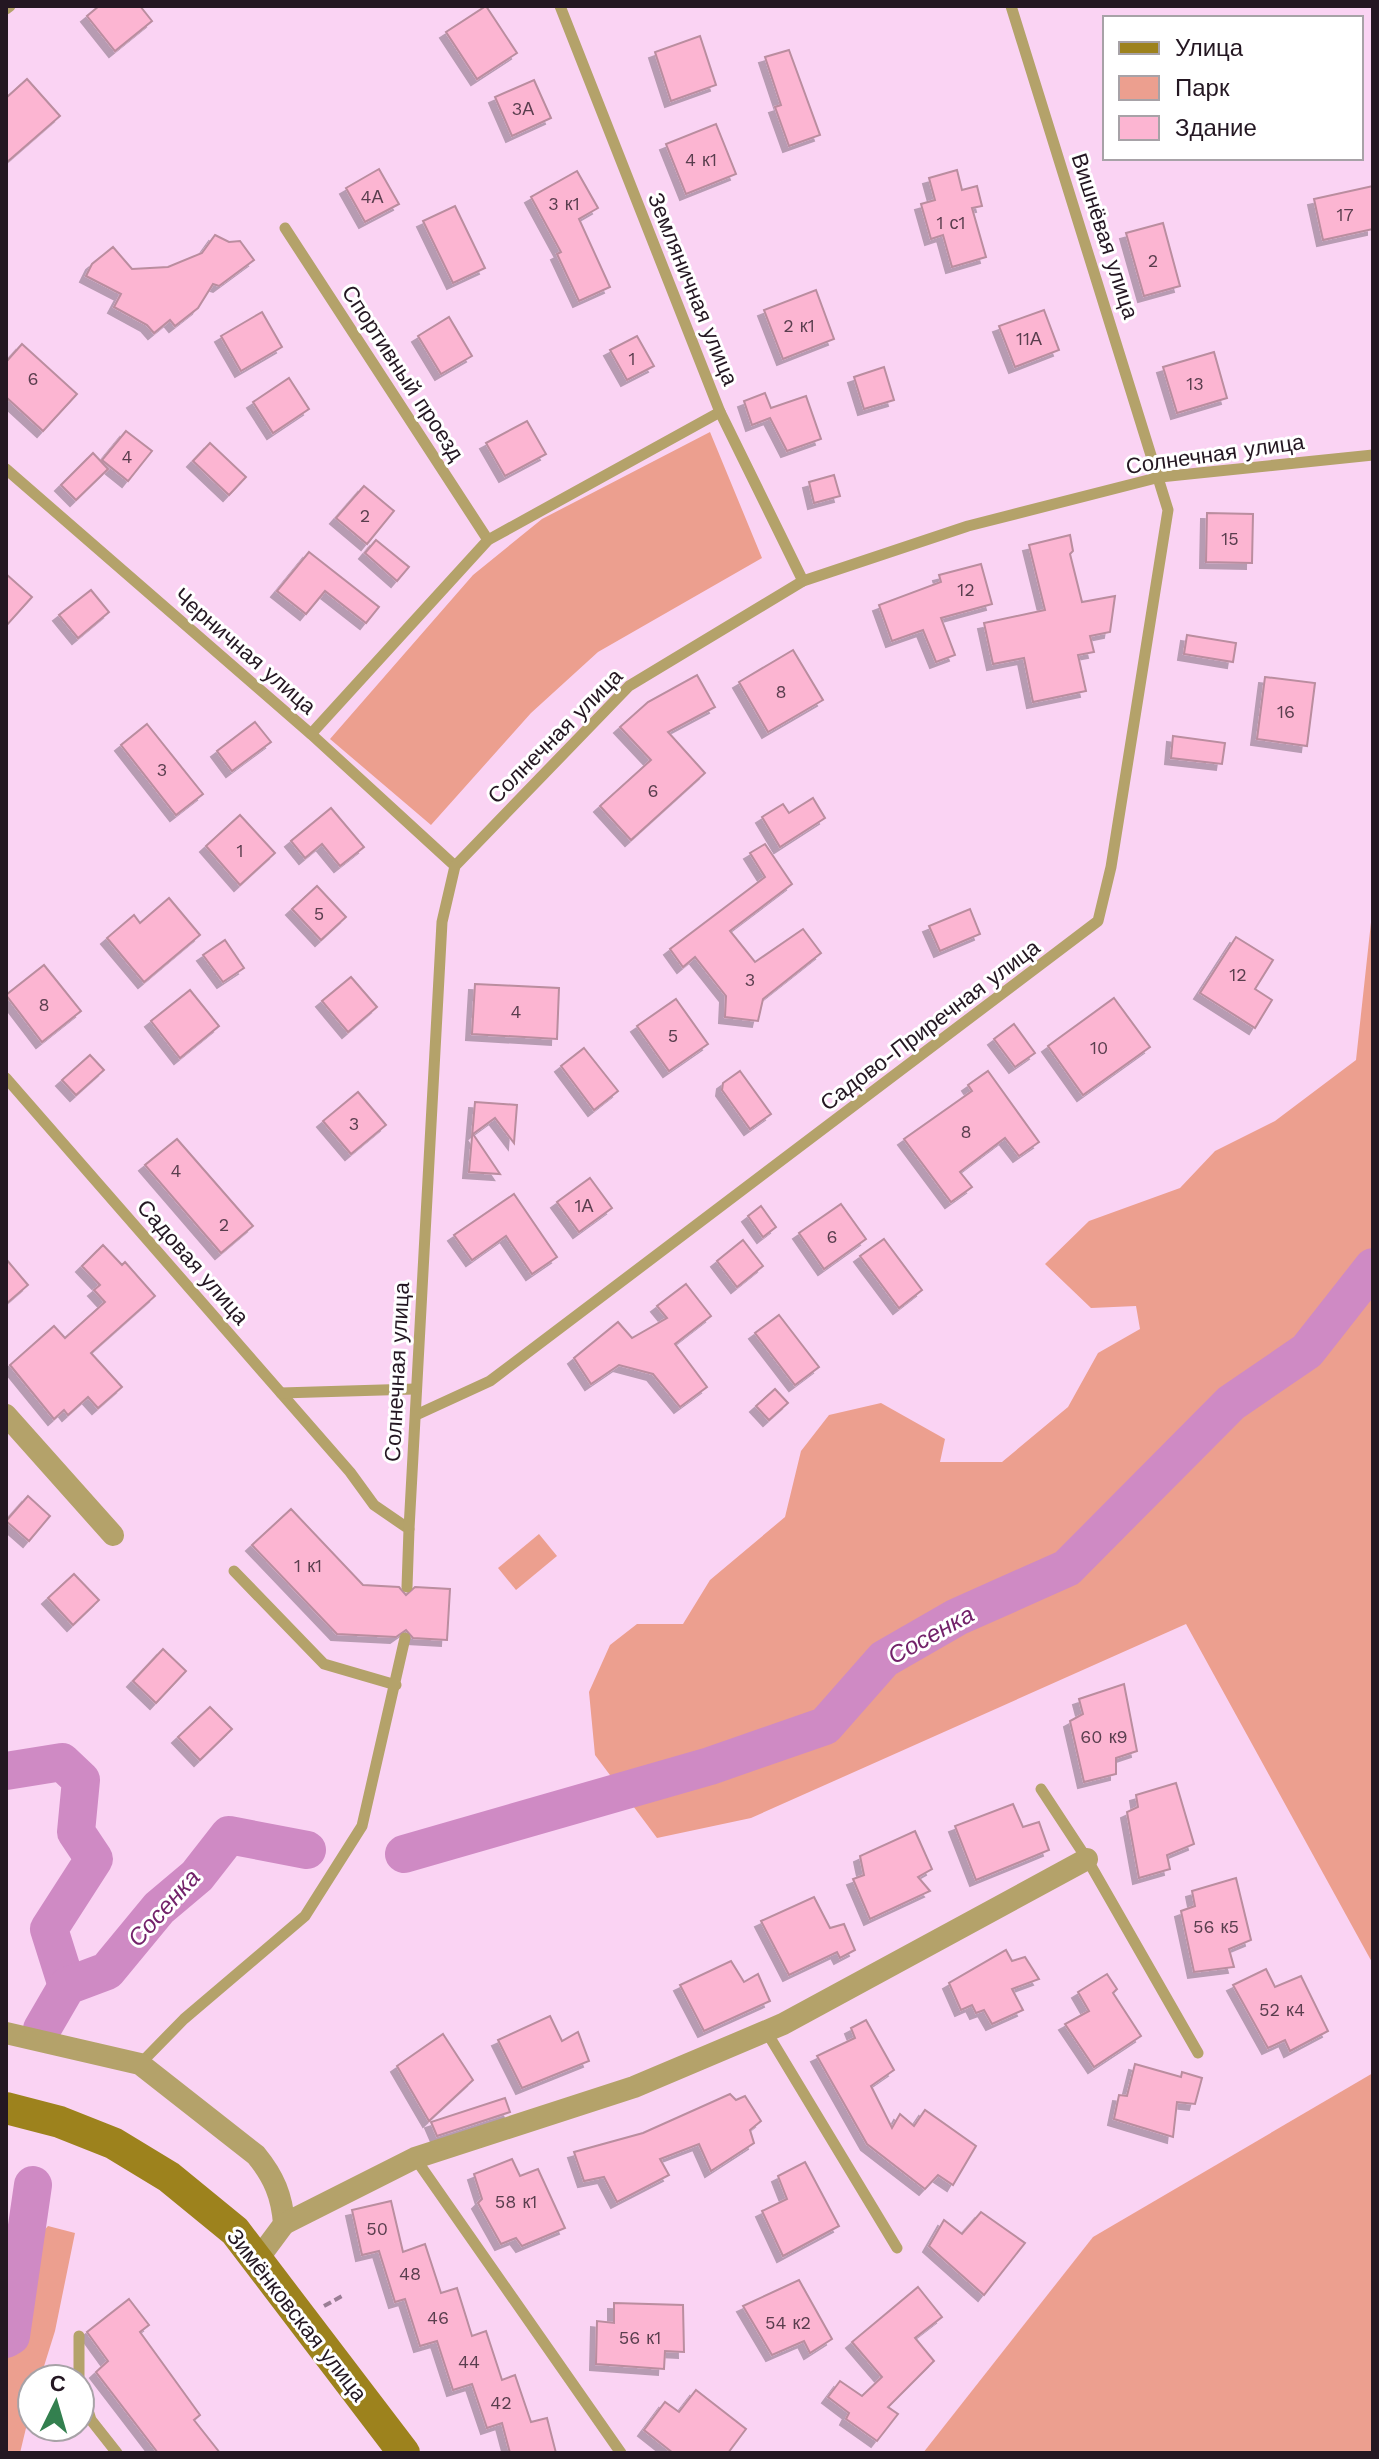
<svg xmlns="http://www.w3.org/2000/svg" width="1379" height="2459" font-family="'Work Sans',sans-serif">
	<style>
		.green { fill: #ec9f8f }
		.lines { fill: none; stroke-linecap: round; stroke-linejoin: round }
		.river { stroke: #cf8ac4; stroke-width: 38 }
		.building { fill: #fcb5d2; stroke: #ba8d9f; stroke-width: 2; filter: url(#shadow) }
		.path { stroke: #9a7e95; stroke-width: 4; stroke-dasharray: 8 4; stroke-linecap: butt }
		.service { stroke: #b4a26a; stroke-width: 11 }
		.minor { stroke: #b4a26a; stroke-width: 22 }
		.secondary { stroke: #9d821d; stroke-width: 32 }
		.labels { text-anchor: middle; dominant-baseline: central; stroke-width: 6; stroke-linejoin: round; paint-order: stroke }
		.number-label { font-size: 18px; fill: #5a3e4e }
		.street-label { font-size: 22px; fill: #241722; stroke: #fff }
		.water-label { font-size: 24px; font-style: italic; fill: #73226a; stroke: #fff }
	</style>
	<defs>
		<filter id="shadow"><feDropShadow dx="-6" dy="6" stdDeviation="0" flood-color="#0004"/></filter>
	</defs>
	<rect width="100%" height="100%" fill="#fad3f3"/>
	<g class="green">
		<polygon points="710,432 762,558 598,652 531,713 431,825 330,739 473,575 542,519"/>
		<polygon points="1373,904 1373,1964 1186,1624 751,1818 657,1838 595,1755 589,1692 610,1645 637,1624 683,1624 710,1580 785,1517 801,1451 829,1415 881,1403 945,1439 940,1462 1002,1462 1068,1407 1098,1353 1140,1329 1136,1306 1091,1308 1045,1264 1089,1221 1180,1188 1215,1151 1275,1121 1356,1060"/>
		<polygon points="539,1534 557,1556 516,1590 498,1568"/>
		<polygon points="1373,2073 1373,2453 923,2453 1093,2237"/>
		<polygon points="48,2226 75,2233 55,2331 40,2379 32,2379 32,2403 20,2453 6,2453 6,2297 21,2255"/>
	</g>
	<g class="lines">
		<g class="river">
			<polyline points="6,1771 62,1762 81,1780 76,1832 94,1859 49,1929 67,1986"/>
			<polyline points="404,1854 710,1766 825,1726 884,1659 957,1617 1067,1568 1231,1403 1307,1351 1373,1267"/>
			<polyline points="42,2029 67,1986 107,1971 159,1908 197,1876 229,1835 307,1850"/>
			<polyline points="6,2339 11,2336 33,2185"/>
		</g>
	</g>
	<g class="building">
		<polygon points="99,6 140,6 152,21 115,51 87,16"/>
		<polygon points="486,6 517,53 477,79 446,32"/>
		<polygon points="700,36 716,85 671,101 655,52"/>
		<polygon points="789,50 820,135 789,146 775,107 781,105 765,57"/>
		<polygon points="27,79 60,116 6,163 6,98"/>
		<polygon points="534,80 551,118 512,136 495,97"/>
		<polygon points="716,124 736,174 686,194 666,144"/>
		<polygon points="379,169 399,204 365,222 346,188"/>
		<polygon points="957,170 962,190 977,186 982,206 972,208 986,257 952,267 943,235 931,239 921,204 935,200 929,178"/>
		<polygon points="577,171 598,208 579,219 610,287 579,301 557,254 561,252 531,197"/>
		<polygon points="1373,186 1373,229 1323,240 1314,199"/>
		<polygon points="455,206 485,268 453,283 423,221"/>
		<polygon points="1163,223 1180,286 1144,296 1126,233"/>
		<polygon points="215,235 229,242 240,241 254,260 219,286 213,284 198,308 175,326 170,320 154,333 147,325 114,307 121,294 86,276 92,264 113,247 132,269 168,267 202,253"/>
		<polygon points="816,290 834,339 783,359 764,310"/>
		<polygon points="1044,310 1059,350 1015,367 999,326"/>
		<polygon points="262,312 282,347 241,371 221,336"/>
		<polygon points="449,317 472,356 441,374 418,336"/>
		<polygon points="637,336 654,366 627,380 610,350"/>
		<polygon points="22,344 77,394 43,431 6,397 6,362"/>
		<polygon points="1214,352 1227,398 1177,413 1163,367"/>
		<polygon points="884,367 894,400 864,409 854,377"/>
		<polygon points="289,378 309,409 273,433 253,402"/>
		<polygon points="765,393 771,408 806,396 821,439 787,451 770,418 752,425 744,401"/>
		<polygon points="527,421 546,454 505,476 486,443"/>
		<polygon points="126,431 152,451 128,481 102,460"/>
		<polygon points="210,443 246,477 229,495 193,461"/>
		<polygon points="93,453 108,469 76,500 61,485"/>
		<polygon points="834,475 840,496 814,503 809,482"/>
		<polygon points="364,486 394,511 367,544 336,518"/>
		<polygon points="1207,513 1253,514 1252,563 1206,562"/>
		<polygon points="1070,535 1073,551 1070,554 1082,602 1115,596 1110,632 1090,636 1094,652 1078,655 1086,691 1033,702 1024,658 993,664 984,623 1045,610 1029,545"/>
		<polygon points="376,540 409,567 397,581 365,553"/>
		<polygon points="309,552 379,607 366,623 325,591 306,614 277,591"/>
		<polygon points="981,564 992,604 941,618 955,655 936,662 923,630 892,641 879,605 941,582 939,575"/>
		<polygon points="6,574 32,597 6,626"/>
		<polygon points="91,590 109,612 78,638 59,615"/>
		<polygon points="1187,635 1236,643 1233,662 1184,654"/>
		<polygon points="793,650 823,700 768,732 739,682"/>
		<polygon points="697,675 715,707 668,732 705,773 631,840 600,806 651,760 620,727 648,702"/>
		<polygon points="1265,677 1315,683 1307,746 1257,739"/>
		<polygon points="255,722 271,742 232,771 217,751"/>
		<polygon points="147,724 203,794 176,815 121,745"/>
		<polygon points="1173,736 1225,743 1222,764 1171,758"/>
		<polygon points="813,798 825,818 780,847 762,817 783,804 789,813"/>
		<polygon points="331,808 364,847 340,866 322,844 305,858 291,841"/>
		<polygon points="240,815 275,853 240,885 206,846"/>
		<polygon points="765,844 792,884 730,931 755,962 803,929 821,953 763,999 758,1021 725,1017 726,996 695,957 683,967 670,949 765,877 750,853"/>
		<polygon points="317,886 346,917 321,940 292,909"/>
		<polygon points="169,898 200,935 144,982 107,938 134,915 140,923"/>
		<polygon points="970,909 980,934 940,951 929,926"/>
		<polygon points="1236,937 1273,960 1255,989 1272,1000 1255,1028 1200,993"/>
		<polygon points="225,940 244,968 223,982 203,955"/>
		<polygon points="44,965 81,1011 42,1042 6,995"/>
		<polygon points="351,977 377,1007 348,1032 322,1001"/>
		<polygon points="475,984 559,988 557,1039 472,1034"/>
		<polygon points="190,990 219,1026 180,1058 151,1021"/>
		<polygon points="1114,998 1150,1047 1083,1095 1048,1046"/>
		<polygon points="676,999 708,1044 669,1071 637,1026"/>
		<polygon points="1014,1024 1035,1053 1015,1067 994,1039"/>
		<polygon points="584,1048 618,1091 594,1110 561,1066"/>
		<polygon points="90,1055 104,1070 76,1095 62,1080"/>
		<polygon points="740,1071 771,1114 750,1129 722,1090 723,1083"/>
		<polygon points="988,1071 1039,1142 1019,1156 1005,1138 960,1172 972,1187 951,1202 904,1139 972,1091 968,1085"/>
		<polygon points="358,1092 386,1125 351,1154 323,1121"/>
		<polygon points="475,1102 517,1105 514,1143 495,1118 473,1134 500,1174 469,1172"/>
		<polygon points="177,1139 253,1226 221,1253 145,1165"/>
		<polygon points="590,1178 612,1208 579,1232 557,1202"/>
		<polygon points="514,1194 557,1257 532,1274 506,1236 472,1260 454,1235"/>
		<polygon points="841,1204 866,1239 824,1269 799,1233"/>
		<polygon points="761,1206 776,1227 763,1237 748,1216"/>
		<polygon points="884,1239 922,1290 899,1308 860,1256"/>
		<polygon points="743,1240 763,1266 737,1287 717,1261"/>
		<polygon points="103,1245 122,1265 125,1262 155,1296 91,1353 122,1387 98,1408 88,1397 68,1415 64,1410 54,1419 10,1365 54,1326 65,1338 105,1302 94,1290 100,1285 82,1266"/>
		<polygon points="6,1259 28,1285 6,1304"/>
		<polygon points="686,1284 711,1316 675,1344 707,1387 680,1407 653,1374 619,1365 591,1384 574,1358 618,1322 632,1338 667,1318 657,1306"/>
		<polygon points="779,1315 819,1367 795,1385 755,1333"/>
		<polygon points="775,1389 788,1403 769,1420 756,1406"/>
		<polygon points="28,1496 50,1516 29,1541 6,1521"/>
		<polygon points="291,1509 363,1585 399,1587 406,1595 415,1587 450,1589 447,1640 413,1638 406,1630 396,1637 337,1634 252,1545"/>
		<polygon points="74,1574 99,1600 73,1625 48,1598"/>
		<polygon points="163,1649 186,1671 156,1703 133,1681"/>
		<polygon points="1124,1684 1137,1751 1116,1758 1116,1774 1084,1782 1070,1721 1083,1714 1079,1699"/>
		<polygon points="210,1707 232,1729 200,1760 178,1737"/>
		<polygon points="1176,1783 1194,1844 1167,1855 1170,1869 1139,1878 1127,1812 1138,1807 1136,1795"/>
		<polygon points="1013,1804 1023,1827 1039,1822 1049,1850 976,1880 955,1826"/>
		<polygon points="915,1831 932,1869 918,1877 930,1891 870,1919 853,1879 864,1875 860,1856"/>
		<polygon points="1236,1878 1251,1940 1229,1949 1234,1967 1194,1972 1181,1911 1195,1906 1192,1891"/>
		<polygon points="814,1897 830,1928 844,1924 855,1950 840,1958 837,1952 789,1975 761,1921"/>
		<polygon points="1006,1950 1012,1961 1025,1957 1039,1979 1012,1989 1023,2010 992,2024 984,2010 976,2013 972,2005 961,2010 949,1983"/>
		<polygon points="731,1961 744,1982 758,1974 770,2001 704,2031 680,1985"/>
		<polygon points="1266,1969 1275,1987 1301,1976 1328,2031 1290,2051 1285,2040 1268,2048 1233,1985"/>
		<polygon points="1107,1974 1117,1989 1113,1993 1141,2036 1094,2067 1065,2024 1089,2011 1078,1992"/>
		<polygon points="550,2016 562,2041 578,2032 589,2061 522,2088 498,2040"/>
		<polygon points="866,2020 894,2070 871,2086 892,2128 900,2114 914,2126 925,2110 976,2146 953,2185 938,2175 925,2189 867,2144 817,2056 855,2038 851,2028"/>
		<polygon points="443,2034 473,2080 429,2121 397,2066"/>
		<polygon points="1135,2064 1181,2077 1182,2072 1202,2078 1195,2104 1177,2102 1173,2137 1114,2119 1119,2095 1127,2096"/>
		<polygon points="730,2094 736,2100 745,2096 761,2121 750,2130 754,2143 711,2171 699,2144 660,2159 669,2175 617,2202 604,2177 584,2181 574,2152 643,2133"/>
		<polygon points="505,2098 510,2112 437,2136 431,2122"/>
		<polygon points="512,2159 520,2176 538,2169 565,2228 522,2246 516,2238 501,2244 478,2203 482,2199 474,2174"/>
		<polygon points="805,2162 839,2226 783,2256 762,2211 787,2199 778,2176"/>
		<polygon points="391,2201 403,2252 425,2244 441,2293 457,2288 472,2336 486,2331 502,2380 515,2375 531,2422 547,2418 556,2453 510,2453 502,2423 487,2428 472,2384 453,2390 437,2341 420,2346 405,2299 395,2302 379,2251 362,2255 352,2210"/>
		<polygon points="981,2212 1025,2243 984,2295 929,2246 944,2220 962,2234"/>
		<polygon points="799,2280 832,2339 810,2353 804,2341 772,2355 743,2306"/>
		<polygon points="918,2287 942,2317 915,2338 934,2361 888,2407 898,2414 877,2441 846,2419 849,2413 828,2397 840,2381 862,2396 882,2377 852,2342"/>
		<polygon points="129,2299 149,2325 140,2332 200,2415 194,2420 220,2453 158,2453 96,2372 108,2361 87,2332"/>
		<polygon points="614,2303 683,2305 684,2352 665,2351 664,2369 596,2364 597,2321 614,2323"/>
		<polygon points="696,2390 746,2429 728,2453 673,2453 644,2430 665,2402 679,2412"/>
	</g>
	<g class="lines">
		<polyline class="path" points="324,2306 344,2295"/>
		<g class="service">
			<polyline points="560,6 720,412 803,581"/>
			<polyline points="6,9 10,6"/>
			<polyline points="285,228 488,540"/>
			<polyline points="6,469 311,734 455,866"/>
			<polyline points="311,734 488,540 720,412"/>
			<polyline points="6,1078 350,1472 374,1505 409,1529 407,1587"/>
			<polyline points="281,1393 415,1389"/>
			<polyline points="416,1415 490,1381 1098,921 1111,867 1168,510 1011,6"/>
			<polyline points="409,1529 442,922 455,866 629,686 803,581 968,526 1160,477 1373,455"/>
			<polyline points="234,1571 324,1664 396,1685"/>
			<polyline points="1041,1789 1087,1859 1198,2053"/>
			<polyline points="766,2031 897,2248"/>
			<polyline points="140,2064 184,2019 305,1916 362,1826 405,1638"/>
			<polyline points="415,2158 621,2453"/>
			<polyline points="79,2379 79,2336"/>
			<polyline points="80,2385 91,2420 117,2453"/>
		</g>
		<g class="minor">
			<polyline points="6,1415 113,1535"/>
			<path d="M 6,2033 L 140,2064 L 256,2155 C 274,2177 282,2196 284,2224 L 258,2259"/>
			<polyline points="284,2224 415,2158 634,2087 783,2024 1087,1859"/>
		</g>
		<polyline class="secondary" points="6,2108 60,2122 113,2143 169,2177 235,2231 404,2453"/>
	</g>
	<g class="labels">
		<g class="number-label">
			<text x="523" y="108">3А</text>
			<text x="701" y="159">4 к1</text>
			<text x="372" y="196">4А</text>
			<text x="564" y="203">3 к1</text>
			<text x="1345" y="214">17</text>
			<text x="951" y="222">1 с1</text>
			<text x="1153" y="260">2</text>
			<text x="799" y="325">2 к1</text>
			<text x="1029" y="338">11А</text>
			<text x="632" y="358">1</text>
			<text x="33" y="378">6</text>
			<text x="1195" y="383">13</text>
			<text x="127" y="456">4</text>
			<text x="365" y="515">2</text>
			<text x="1230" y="538">15</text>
			<text x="966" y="589">12</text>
			<text x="781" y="691">8</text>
			<text x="1286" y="711">16</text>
			<text x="162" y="769">3</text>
			<text x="653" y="790">6</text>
			<text x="240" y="850">1</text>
			<text x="319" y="913">5</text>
			<text x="1238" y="974">12</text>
			<text x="750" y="979">3</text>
			<text x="44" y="1004">8</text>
			<text x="516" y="1011">4</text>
			<text x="673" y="1035">5</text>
			<text x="1099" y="1047">10</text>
			<text x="354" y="1123">3</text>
			<text x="966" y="1131">8</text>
			<text x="176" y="1170">4</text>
			<text x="584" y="1205">1А</text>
			<text x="224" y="1224">2</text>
			<text x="832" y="1236">6</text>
			<text x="308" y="1565">1 к1</text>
			<text x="1104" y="1736">60 к9</text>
			<text x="1216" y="1926">56 к5</text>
			<text x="1282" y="2009">52 к4</text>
			<text x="516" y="2201">58 к1</text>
			<text x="377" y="2228">50</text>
			<text x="410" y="2273">48</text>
			<text x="438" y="2317">46</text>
			<text x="788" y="2322">54 к2</text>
			<text x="640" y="2337">56 к1</text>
			<text x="469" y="2361">44</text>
			<text x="501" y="2402">42</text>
		</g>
		<g class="street-label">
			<text transform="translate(1105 236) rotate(72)">Вишнёвая улица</text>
			<text transform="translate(693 289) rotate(68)">Земляничная улица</text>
			<text transform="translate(403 373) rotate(57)">Спортивный проезд</text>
			<text transform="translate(1215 454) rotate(-8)">Солнечная улица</text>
			<text transform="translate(245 651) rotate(41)">Черничная улица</text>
			<text transform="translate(555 736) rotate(-45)">Солнечная улица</text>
			<text transform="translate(930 1025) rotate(-37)">Садово-Приречная улица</text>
			<text transform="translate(193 1262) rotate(49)">Садовая улица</text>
			<text transform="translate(397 1372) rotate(-87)">Солнечная улица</text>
			<text transform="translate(297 2315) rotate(52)">Зимёнковская улица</text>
		</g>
		<g class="water-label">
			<text transform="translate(931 1635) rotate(-29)">Сосенка</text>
			<text transform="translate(164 1908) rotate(-48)">Сосенка</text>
		</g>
	</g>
	<rect width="1379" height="2459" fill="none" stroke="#241722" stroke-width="16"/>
	<rect x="1103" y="16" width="260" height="144" fill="#ffffff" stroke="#a7a2a7" stroke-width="2"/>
	<rect x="1119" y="42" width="40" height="12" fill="#9d821d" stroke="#a7a2a7" stroke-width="2"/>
	<text x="1175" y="56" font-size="24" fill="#241722">Улица</text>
	<rect x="1119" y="76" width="40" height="24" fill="#ec9f8f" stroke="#a7a2a7" stroke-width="2"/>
	<text x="1175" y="96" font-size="24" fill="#241722">Парк</text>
	<rect x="1119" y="116" width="40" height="24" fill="#fcb5d2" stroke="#a7a2a7" stroke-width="2"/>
	<text x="1175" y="136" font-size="24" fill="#241722">Здание</text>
	<g transform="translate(56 2403) rotate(5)"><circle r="38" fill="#ffffff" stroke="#a7a2a7" stroke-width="2"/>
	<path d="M0-6L14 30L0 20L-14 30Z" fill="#33804f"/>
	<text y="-12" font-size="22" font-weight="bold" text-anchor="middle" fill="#241722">С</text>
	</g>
</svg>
